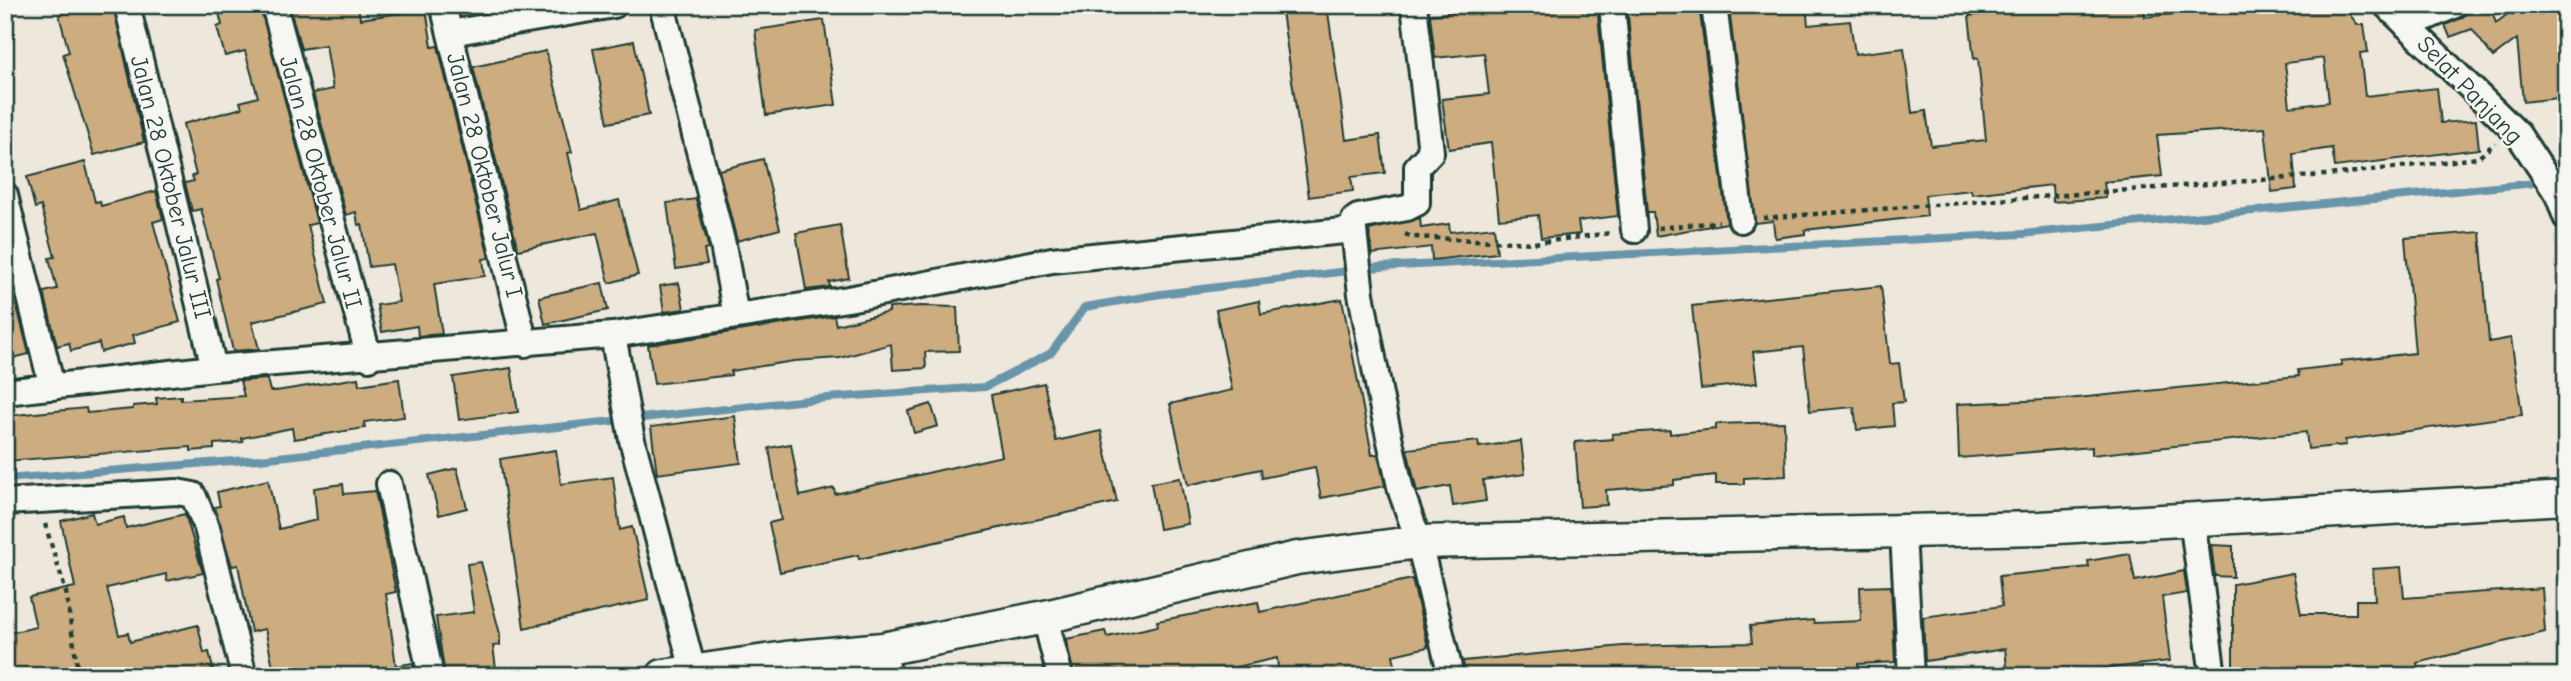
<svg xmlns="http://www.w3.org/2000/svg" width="2571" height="681" font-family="'Comic Neue',sans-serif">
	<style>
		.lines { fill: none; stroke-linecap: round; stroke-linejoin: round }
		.stream { stroke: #6995aa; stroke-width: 8 }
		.building { fill: #cdac80; stroke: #1f3d34; stroke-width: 2; fill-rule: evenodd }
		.minor-casing { stroke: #1f3d34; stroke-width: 30 }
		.tertiary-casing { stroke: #1f3d34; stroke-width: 37 }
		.path { stroke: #1f3d34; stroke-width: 4.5; stroke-dasharray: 5 5; stroke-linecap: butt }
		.minor { stroke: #f6f6f2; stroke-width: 24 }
		.tertiary { stroke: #f6f6f2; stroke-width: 32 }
		.labels { text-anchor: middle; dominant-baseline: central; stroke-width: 5; stroke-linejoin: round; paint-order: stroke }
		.street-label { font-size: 24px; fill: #1f3d34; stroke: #f6f6f2 }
	</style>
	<rect width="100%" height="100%" fill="#eee7db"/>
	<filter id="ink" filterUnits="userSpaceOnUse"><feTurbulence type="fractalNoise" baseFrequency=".0143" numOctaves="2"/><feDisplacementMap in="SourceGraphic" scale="14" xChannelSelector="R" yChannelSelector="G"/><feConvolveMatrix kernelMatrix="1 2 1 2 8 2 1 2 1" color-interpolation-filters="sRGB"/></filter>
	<g filter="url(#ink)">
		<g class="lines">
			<polyline class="stream" points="5,479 259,459 827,398 985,387 1051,353 1085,307 1161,294 1380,267 2022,234 2566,180"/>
		</g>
		<g class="building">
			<polygon points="96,5 113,5 144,142 94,155 63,54 69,52 59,15"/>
			<polygon points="217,5 260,5 317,223 308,225 327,304 252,322 259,349 233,351 216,279 219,278 201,209 192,211 185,183 194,181 192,176 196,175 183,124 242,108 240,102 258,97 245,51 225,56 217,27 222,25"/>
			<polygon points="289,5 358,5 360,19 426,9 432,47 438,46 489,258 483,259 485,276 434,284 442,334 418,336 417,326 382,332 377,305 399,302 392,264 369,267 362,224 358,225 356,212 346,215 313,93 333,89 326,45 301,49"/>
			<polygon points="1281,5 1327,5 1346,140 1380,135 1385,173 1351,177 1353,191 1309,197"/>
			<polygon points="1474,5 1597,5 1618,216 1578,221 1580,234 1541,238 1538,215 1499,219 1491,143 1449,149 1442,99 1489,94 1484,53 1435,58 1430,15 1474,10"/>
			<polygon points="1627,5 1699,5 1727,223 1656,236 1653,212 1647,212"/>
			<path d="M 1746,5 L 1806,5 L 1808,25 L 1850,21 L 1855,54 L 1904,48 L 1912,113 L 1926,111 L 1931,146 L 1986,140 L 1978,58 L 1974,59 L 1969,16 L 2015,10 L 2015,5 L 2144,5 L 2145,17 L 2204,11 L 2203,8 L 2227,5 L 2342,5 L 2358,25 L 2364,25 L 2368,52 L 2360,53 L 2365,96 L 2437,88 L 2441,123 L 2476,120 L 2479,149 L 2335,167 L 2332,148 L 2293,154 L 2296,189 L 2272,192 L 2265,128 L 2157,135 L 2162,176 L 2104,182 L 2106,198 L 2053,202 L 2052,185 L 1972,194 L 1971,190 L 1925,195 L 1927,216 L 1805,230 L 1805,234 L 1775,238 L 1773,221 L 1755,223 L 1729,7 ZM 2324,58 L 2329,102 L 2290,107 L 2285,63 Z"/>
			<polygon points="2473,5 2490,5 2496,23 2519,5 2534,5 2541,15 2566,6 2566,97 2523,102 2517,39 2493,57 2472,29 2450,37 2445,25 2462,18"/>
			<polygon points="824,20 836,105 766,115 755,30"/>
			<polygon points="634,41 649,115 608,123 593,49"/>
			<polygon points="546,51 572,152 568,153 581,210 619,200 638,275 609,283 597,233 518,250 473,67"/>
			<polygon points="763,159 780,229 737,241 719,170"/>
			<polygon points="85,162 95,202 100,201 101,206 156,191 163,219 153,222 180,322 133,335 135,343 101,352 99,343 71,351 69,343 57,346 44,292 57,289 49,258 55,257 41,206 35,208 27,177"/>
			<polygon points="696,199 709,249 704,250 707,264 676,269 667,203"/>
			<polygon points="1420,218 1421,228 1449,224 1450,232 1494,227 1497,253 1432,260 1431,247 1372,254 1369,230"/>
			<polygon points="840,225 849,278 829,282 830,287 806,290 796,233"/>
			<polygon points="2480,232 2489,342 2511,338 2522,415 2345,440 2346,445 2308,449 2306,432 2092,455 2092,447 1959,458 1957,404 2067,399 2299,376 2298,370 2341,365 2341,361 2415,353 2405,238"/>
			<polygon points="602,283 608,310 545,324 539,297"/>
			<polygon points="679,283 684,309 664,312 660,286"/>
			<polygon points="1881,286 1890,364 1899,363 1904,402 1892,403 1894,426 1857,430 1854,407 1810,411 1803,347 1753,352 1757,383 1701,389 1692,306"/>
			<polygon points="15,299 29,354 5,360 5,302"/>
			<polygon points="1342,299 1372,455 1378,454 1385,486 1321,498 1315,467 1262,478 1261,469 1188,485 1170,404 1232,390 1216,310 1259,301 1261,314"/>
			<polygon points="921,306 957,307 959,351 925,352 926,368 893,370 891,344 840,358 794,361 731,371 731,375 654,384 648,345 834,316 836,325 889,312 889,308"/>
			<polygon points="511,368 518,412 459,420 453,377"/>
			<polygon points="358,378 359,385 399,379 404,417 364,422 365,428 294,439 292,428 242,438 243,442 214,444 214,449 191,451 191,447 5,461 5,416 86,408 87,413 133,409 133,406 157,404 156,398 181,396 181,400 244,396 240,381 267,379 270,391 276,391"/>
			<polygon points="1044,383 1056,441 1101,431 1117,502 859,559 858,555 780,572 769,523 781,520 769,448 791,444 800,496 834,488 835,494 1002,456 991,395"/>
			<polygon points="931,404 938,426 914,433 908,411"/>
			<polygon points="735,416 741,463 657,474 651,427"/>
			<polygon points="1784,422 1786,476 1744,478 1744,484 1716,484 1716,475 1674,480 1674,485 1606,490 1607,505 1580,507 1575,442 1613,439 1612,434 1670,430 1670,434 1716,429 1716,424"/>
			<polygon points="1478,441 1479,447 1521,441 1525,474 1483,480 1486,501 1453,506 1450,486 1417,492 1407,449"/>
			<polygon points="556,450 561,484 613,477 620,530 632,527 649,600 524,628 500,459"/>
			<polygon points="457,468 467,508 439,515 429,475"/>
			<polygon points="1180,478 1188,524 1159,529 1151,483"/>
			<polygon points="268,480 279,529 317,520 314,488 343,484 344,494 375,491 396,592 386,594 396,666 413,663 416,676 395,676 394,668 340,676 275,676 265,629 251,632 238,565 232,566 214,507 220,506 217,492"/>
			<polygon points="92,513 95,524 124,517 126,528 185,514 203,573 167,581 166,574 107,588 119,635 128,633 130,642 198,625 204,653 209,652 215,676 13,676 5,634 36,627 29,597 75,587 61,521"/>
			<polygon points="2211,545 2233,546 2233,577 2215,576"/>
			<polygon points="2130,554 2135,581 2184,571 2187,593 2162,597 2170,661 2087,671 2087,676 2008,676 2005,649 1925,661 1923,617 2002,606 1999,576 2089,567 2088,561"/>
			<polygon points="481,562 500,634 500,645 493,646 497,676 445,676 436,617 474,612 467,564"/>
			<polygon points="2401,567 2404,598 2542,588 2545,632 2417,663 2419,676 2233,674 2233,584 2293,573 2301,614 2356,614 2356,600 2375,600 2373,569"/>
			<polygon points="1412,579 1428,647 1393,655 1397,676 1279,676 1277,658 1232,668 1234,676 1074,676 1066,639 1105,631 1107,637 1158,626 1157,621 1258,602 1260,612"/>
			<polygon points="1891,586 1895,662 1858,664 1858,671 1790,676 1465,676 1463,661 1623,646 1752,643 1750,626 1813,620 1814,623 1861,621 1860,587"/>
		</g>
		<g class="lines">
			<defs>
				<g id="minor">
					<polyline points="127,5 214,368"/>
					<polyline points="274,5 369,358"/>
					<polyline points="443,5 525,344"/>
					<polyline points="662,5 723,245 736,316"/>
					<polyline points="1414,5 1431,152 1417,167 1417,203 1407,208 1358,217 1354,220 1354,230 1361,294 1381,400 1401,491 1419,542 1451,676"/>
					<polyline points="1612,5 1634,230"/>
					<polyline points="1714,5 1741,220"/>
					<polyline points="2386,5 2518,134 2558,195 2566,217"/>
					<polyline points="2407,26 2455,5"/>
					<polyline points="450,33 614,5"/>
					<polyline points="5,195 52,387"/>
					<polyline points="613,335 632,440 693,670"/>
					<polyline points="5,392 214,368 613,335 848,299 1052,260 1354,230"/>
					<polyline points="389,484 431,676"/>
					<polyline points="5,502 177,492 193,495 207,528 244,676"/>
					<polyline points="2192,519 2213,676"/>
					<polyline points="1903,534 1911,676"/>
					<polyline points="1045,617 1060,676"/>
					<polyline points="883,649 889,676"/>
				</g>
				<polyline id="tertiary" points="663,676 786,658 883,649 1045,617 1297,558 1419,542 2040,528 2566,498"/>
			</defs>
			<use href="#minor" class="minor-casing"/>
			<use href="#tertiary" class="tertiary-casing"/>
			<g class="path">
				<polyline points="1763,218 2339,174 2478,158 2495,143"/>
				<polyline points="1658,228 1719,222"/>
				<polyline points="1405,234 1412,237 1534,243 1611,233"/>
				<polyline points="45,524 66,592 78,672"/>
			</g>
			<use href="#minor" class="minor"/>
			<use href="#tertiary" class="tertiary"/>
		</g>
	</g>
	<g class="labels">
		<g class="street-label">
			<text transform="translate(2470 90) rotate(46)">Selat Panjang</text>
			<text transform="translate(485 175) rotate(76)">Jalan 28 Oktober Jalur I</text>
			<text transform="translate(321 182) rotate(75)">Jalan 28 Oktober Jalur II</text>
			<text transform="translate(171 187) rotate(76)">Jalan 28 Oktober Jalur III</text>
		</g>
	</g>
	<rect width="2571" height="681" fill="none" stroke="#f6f6f2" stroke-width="28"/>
	<rect x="14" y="14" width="2543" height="653" fill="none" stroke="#1f3d34" stroke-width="2.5" filter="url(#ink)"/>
</svg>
